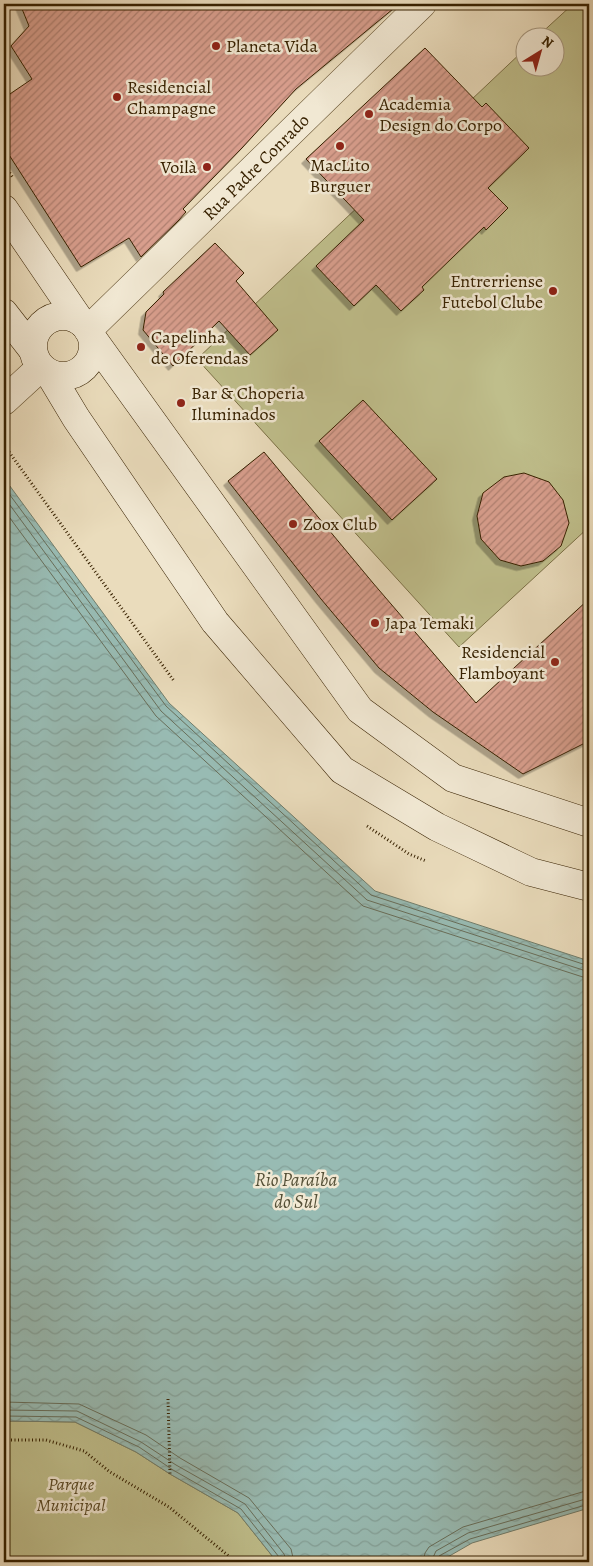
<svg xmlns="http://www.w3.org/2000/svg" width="593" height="1566" font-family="Alegreya,serif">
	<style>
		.green { fill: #bfbe8b; stroke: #7b7046 }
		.water { fill: url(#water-waves); stroke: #717d6b }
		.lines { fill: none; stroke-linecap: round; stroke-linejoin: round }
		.shore { stroke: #686e5a; stroke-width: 1 }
		.building { fill: url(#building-hatch); stroke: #372100; filter: url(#shadow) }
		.minor-casing { stroke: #64502f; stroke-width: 29 }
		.tertiary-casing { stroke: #64502f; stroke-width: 29 }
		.secondary-casing { stroke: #372100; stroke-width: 29 }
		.path { stroke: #372100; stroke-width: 3; stroke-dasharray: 1 2.5; stroke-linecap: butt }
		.minor { stroke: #f1e8d3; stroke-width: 28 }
		.tertiary { stroke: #f1e8d3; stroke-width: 28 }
		.secondary { stroke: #f1e8d3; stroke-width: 28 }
		.poi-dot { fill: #8f2418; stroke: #f1e8d3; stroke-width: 2 }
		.labels { text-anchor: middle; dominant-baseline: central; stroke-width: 5; stroke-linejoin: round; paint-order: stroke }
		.poi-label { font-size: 18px; fill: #372100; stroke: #f1e8d3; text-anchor: start }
		.street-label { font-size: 18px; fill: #372100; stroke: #f1e8d3 }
		.park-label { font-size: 18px; font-style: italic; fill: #594823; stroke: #f1e8d3 }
		.water-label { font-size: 19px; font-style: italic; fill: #544f36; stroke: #f1e8d3 }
	</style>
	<defs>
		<pattern id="water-waves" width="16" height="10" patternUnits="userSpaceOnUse" patternTransform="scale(1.25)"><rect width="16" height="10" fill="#98bbb3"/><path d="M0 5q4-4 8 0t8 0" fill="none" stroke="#84a098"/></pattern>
		<pattern id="building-hatch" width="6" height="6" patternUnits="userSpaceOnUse" patternTransform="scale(1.25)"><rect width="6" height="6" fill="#d89e8d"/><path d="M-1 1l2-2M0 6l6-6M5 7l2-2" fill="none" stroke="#b08071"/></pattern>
		<filter id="shadow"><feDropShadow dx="-4.5" dy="4.5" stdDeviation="0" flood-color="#0004"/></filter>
	</defs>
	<rect width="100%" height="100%" fill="#eadcbc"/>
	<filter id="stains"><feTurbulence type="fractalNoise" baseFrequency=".004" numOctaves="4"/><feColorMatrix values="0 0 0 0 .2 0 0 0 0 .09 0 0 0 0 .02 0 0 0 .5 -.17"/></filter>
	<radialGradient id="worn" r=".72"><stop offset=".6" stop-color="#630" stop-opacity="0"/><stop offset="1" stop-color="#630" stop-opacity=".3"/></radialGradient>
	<g class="green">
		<polygon points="573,4 589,4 589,527 459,647 197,359 525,49 526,68 556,68 556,38 537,37"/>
		<polygon points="4,1421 75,1422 136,1452 170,1474 238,1513 277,1562 4,1562"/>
	</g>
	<polygon class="water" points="4,478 169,703 375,891 589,961 589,1508 472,1543 439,1562 277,1562 238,1513 170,1474 136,1452 75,1422 4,1421"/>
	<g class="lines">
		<g class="shore">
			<polyline points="4,487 166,706 371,895 589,966"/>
			<polyline points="4,497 161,711 367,900 589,972"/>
			<polyline points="4,510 156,716 363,906 589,979"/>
			<polyline points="4,1402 79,1404 146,1435 180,1458 249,1498 291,1549 294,1562"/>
			<polyline points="4,1410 77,1411 141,1442 176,1465 245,1504 284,1554 287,1562"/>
			<polyline points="4,1416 76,1417 139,1447 173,1470 241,1509 279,1557 280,1562"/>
			<polyline points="423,1562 425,1553 429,1547 463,1527 589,1490"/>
			<polyline points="431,1562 436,1551 468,1533 589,1498"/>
			<polyline points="437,1562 439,1556 470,1539 589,1504"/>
		</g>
	</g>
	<g class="building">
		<polygon points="20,4 399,4 296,89 242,148 183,209 186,212 179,220 141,257 129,238 81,267 4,147 4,98 32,79 11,46 29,26"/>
		<polygon points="425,48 482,107 486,103 529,148 488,188 508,208 486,230 484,227 422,287 424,290 401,311 376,285 354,306 316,266 364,220 306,159"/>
		<polygon points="215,243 244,273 236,281 278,330 250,355 219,321 173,366 143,330 146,312 164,294 163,292"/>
		<polygon points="363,400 437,479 392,520 319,441"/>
		<polygon points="264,452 373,583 476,703 589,599 589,741 523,774 433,712 379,668 321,599 228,481"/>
		<polygon points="524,473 549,482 563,500 569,523 561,546 543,561 521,566 500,560 481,539 477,516 483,493 504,477"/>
	</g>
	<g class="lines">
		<defs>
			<polyline id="minor" points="88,330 422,4"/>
			<polyline id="tertiary" points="4,401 41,367"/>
			<g id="secondary">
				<polyline points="4,209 81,322"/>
				<polyline points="4,313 32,349"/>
				<circle cx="63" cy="346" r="30"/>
				<polyline points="93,339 360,710 453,778 589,823"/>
				<polyline points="49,373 76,418 215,622 342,770 437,827 531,872 589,887"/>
			</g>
		</defs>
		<use href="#minor" class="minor-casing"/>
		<use href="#tertiary" class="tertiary-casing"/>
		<use href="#secondary" class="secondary-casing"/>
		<g class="path">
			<polyline points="4,164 13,178"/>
			<polyline points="9,452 174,681"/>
			<polyline points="367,826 409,854 426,861"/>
			<polyline points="168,1399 170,1474"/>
			<polyline points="4,1440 46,1440 84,1451 110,1472 169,1507 236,1562"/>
		</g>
		<use href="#minor" class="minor"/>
		<use href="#tertiary" class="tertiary"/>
		<use href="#secondary" class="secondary"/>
	</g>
	<g class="poi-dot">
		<circle cx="216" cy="46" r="5"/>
		<circle cx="117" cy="97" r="5"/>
		<circle cx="369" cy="114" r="5"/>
		<circle cx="340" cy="146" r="5"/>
		<circle cx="207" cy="167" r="5"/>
		<circle cx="553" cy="291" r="5"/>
		<circle cx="141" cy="347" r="5"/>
		<circle cx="181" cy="403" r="5"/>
		<circle cx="293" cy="524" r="5"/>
		<circle cx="375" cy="623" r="5"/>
		<circle cx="555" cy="662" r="5"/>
	</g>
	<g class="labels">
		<g class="poi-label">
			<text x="226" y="46">Planeta Vida</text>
			<text x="127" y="87">Residencial<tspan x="127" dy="21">Champagne</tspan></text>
			<text x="379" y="104">Academia<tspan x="379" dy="21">Design do Corpo</tspan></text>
			<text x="340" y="165" text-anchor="middle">MacLito<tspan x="340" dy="21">Burguer</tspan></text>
			<text x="197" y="167" text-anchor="end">Voilà</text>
			<text x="543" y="281" text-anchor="end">Entrerriense<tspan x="543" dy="21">Futebol Clube</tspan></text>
			<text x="151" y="337">Capelinha<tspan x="151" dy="21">de Oferendas</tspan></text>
			<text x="191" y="393">Bar &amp; Choperia<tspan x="191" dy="21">Iluminados</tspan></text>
			<text x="303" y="524">Zoox Club</text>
			<text x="385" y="623">Japa Temaki</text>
			<text x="545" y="652" text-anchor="end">Residencial<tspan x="545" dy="21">Flamboyant</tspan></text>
		</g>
		<g class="street-label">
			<text transform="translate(256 167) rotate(-45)">Rua Padre Conrado</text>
		</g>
		<g class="park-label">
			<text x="71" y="1484">Parque<tspan x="71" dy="21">Municipal</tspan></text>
		</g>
		<g class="water-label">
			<text x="296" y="1180">Rio Paraíba<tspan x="296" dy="22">do Sul</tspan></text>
		</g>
	</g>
	<rect width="593" height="1566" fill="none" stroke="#eadcbc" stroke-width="20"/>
	<rect x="5" y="5" width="583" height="1556" fill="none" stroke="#372100" stroke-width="2.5"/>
	<rect x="10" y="10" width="573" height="1546" fill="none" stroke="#372100"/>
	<g transform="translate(540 52) rotate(37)"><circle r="24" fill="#f1e8d3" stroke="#a7987f"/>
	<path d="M0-4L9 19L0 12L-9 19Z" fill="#8f2418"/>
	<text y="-8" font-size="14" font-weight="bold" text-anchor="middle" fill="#372100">N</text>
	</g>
	<rect width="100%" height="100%" filter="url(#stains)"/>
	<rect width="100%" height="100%" fill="url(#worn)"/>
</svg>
